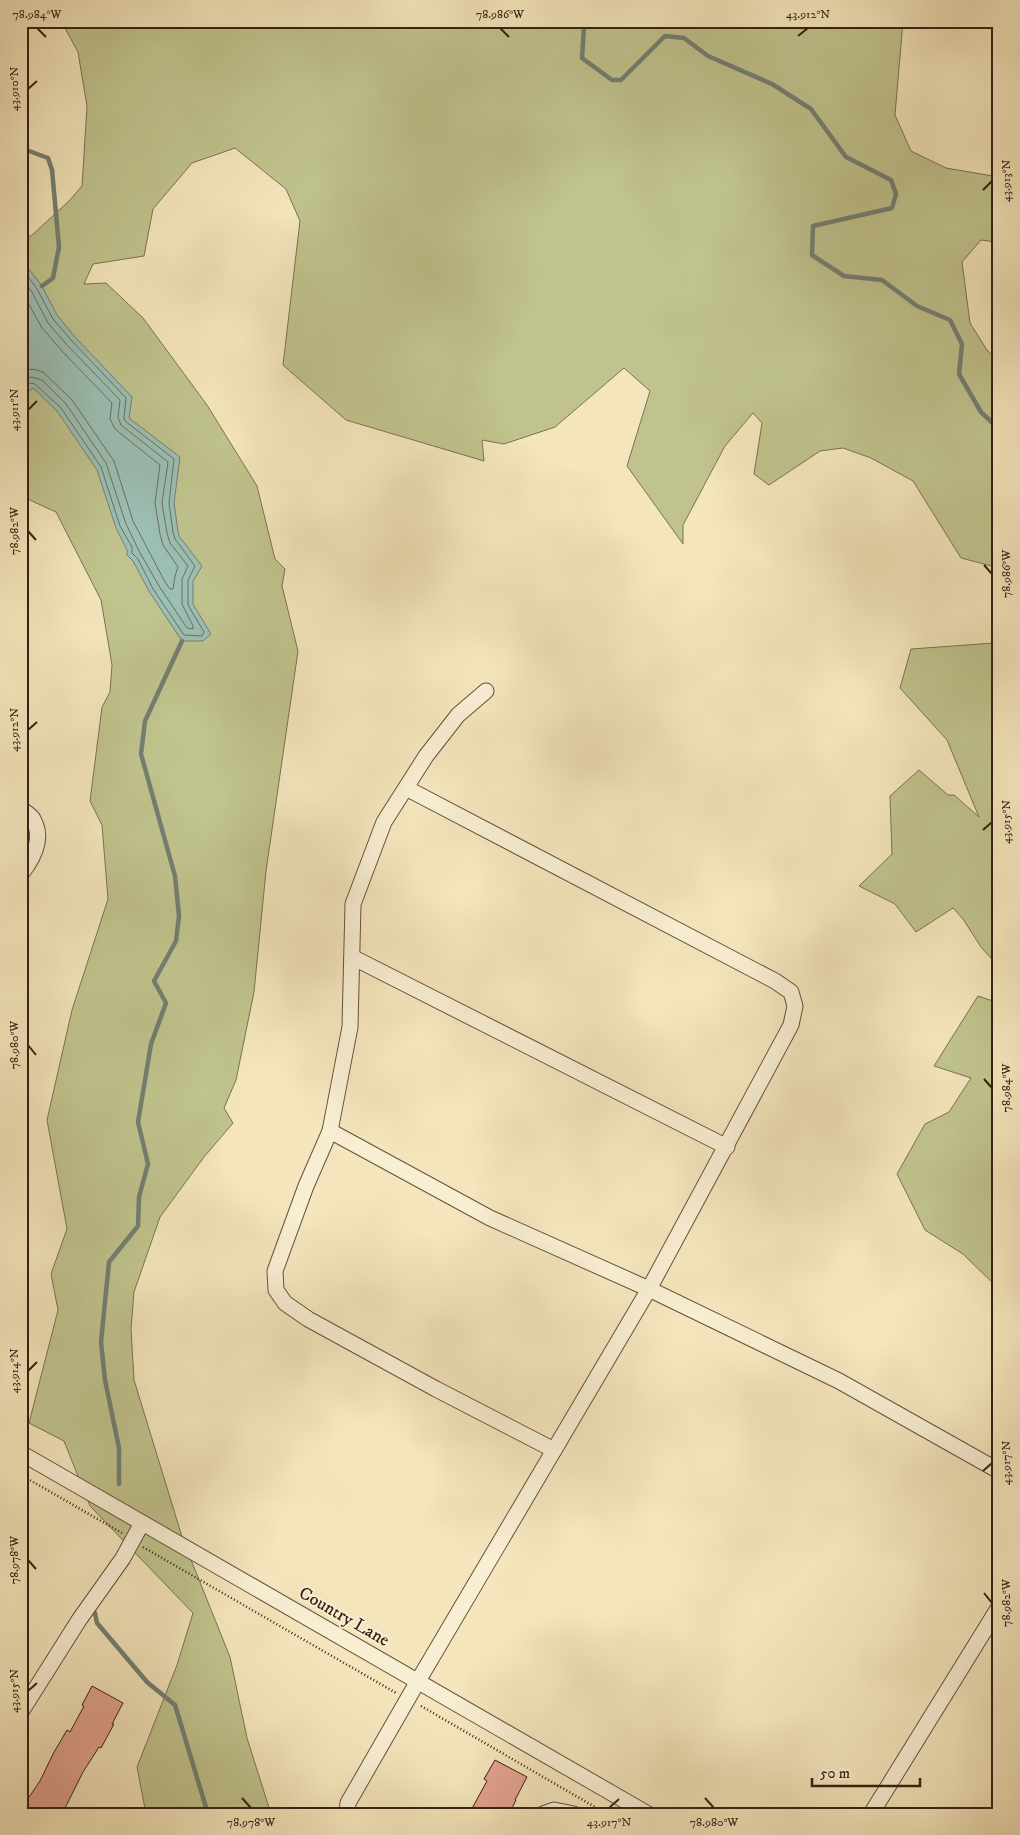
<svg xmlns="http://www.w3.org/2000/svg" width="1020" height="1835" font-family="'IM FELL DW Pica',serif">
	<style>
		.green { fill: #c0c38d; stroke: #7b7250 }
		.water { fill: #9cbfb4; stroke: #737f73 }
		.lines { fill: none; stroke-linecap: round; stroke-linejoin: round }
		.shore { stroke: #697063; stroke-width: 1 }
		.stream { stroke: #737f73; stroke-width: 4.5 }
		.building { fill: #e3a291; stroke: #362012 }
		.minor-casing { stroke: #66513c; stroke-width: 17 }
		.path { stroke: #362012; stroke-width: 2.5; stroke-dasharray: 1 2.5; stroke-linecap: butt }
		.minor { stroke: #f8eed3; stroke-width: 15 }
		.ticks { fill: none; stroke: #362012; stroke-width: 2 }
		.labels { text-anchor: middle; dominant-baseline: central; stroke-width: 4; stroke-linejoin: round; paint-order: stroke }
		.street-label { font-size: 18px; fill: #362012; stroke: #f8eed3 }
		.neatline { fill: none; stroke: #362012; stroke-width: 2 }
		.ticks-label { font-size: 12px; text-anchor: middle; fill: #362012 }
	</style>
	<rect width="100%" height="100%" fill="#f4e5bc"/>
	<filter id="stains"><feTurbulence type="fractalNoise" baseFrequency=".004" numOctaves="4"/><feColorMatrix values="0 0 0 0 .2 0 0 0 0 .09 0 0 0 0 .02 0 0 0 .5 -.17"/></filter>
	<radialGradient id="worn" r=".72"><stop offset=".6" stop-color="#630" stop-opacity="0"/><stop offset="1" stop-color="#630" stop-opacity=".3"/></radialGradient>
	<g class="green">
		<polygon points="61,21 903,21 895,115 911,151 946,168 999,177 999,245 989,241 981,240 962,262 970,323 987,350 999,362 999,568 961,558 913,481 871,458 843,448 820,451 769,485 754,474 762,423 753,413 725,446 683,525 683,544 627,466 650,391 624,368 555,427 504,444 482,440 484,461 346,420 283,365 300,221 286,189 235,148 192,163 153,209 144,256 93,264 84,284 106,283 143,318 207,405 257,486 275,559 285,569 282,586 298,651 266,871 254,992 236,1080 224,1108 233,1123 204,1157 160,1217 134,1292 131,1329 134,1380 183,1540 230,1657 247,1738 271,1814 146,1814 137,1767 177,1665 193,1613 90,1506 64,1441 29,1423 58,1310 51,1274 67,1229 47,1120 72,1010 108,899 102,825 90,801 102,707 110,692 112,665 101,600 56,512 21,496 21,237 31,236 69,201 82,186 87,106 78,52"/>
		<polygon points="994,643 999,646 999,967 981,947 963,919 953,908 916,932 895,904 859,886 892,854 890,796 919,770 948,795 954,795 979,817 947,740 900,688 911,649"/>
		<polygon points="978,996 999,1003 999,1289 963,1254 925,1230 897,1174 925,1124 949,1112 971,1078 934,1066"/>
	</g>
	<polygon class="water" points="21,262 25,264 42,286 57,315 75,337 132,397 129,418 180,457 174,503 178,531 179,536 202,566 193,581 193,604 211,634 203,641 182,641 149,591 133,561 127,555 127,550 116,528 97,470 57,411 33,388 21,397"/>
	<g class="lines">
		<g class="shore">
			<polyline points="21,267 37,289 53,319 72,341 126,398 124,417 125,421 174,459 169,503 173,532 175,539 195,566 188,580 188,605 204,632 202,636 184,635 153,589 138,559 132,553 132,547 120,526 101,467 61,408 35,384 30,383 21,390"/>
			<polyline points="21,278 32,292 48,323 67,345 120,400 118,417 121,425 168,462 162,503 167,533 170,543 188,566 182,579 182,604 193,626 193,629 187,628 159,586 139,551 126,524 106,463 66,404 42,380 31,377 21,382"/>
			<polyline points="21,290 42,328 62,351 112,403 110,419 115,429 160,465 155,503 160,534 163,545 178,567 175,576 173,589 170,589 165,582 133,521 114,461 72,400 43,372 32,369 21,373"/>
		</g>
		<g class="stream">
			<polyline points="587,21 584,27 582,58 612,80 621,80 665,36 684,38 708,56 772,84 811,109 846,157 891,180 896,194 892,208 813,226 812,255 844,276 882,280 917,306 950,320 962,344 959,374 981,412 999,429"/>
			<polyline points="21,148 48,158 52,170 59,247 53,278 42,286"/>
			<polyline points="119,1484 119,1448 105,1380 101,1342 109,1262 138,1226 139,1197 148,1164 138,1122 151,1044 166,1003 154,981 176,941 179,916 175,876 141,754 145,721 182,641"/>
			<polyline points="95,1613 97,1623 147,1682 175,1705 208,1814"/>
		</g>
	</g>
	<g class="building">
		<polygon points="92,1686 123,1703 112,1724 114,1724 101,1748 99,1747 83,1772 62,1814 21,1814 21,1809 40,1781 53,1754 67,1730 70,1732 84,1706 82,1705"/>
		<polygon points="495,1760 527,1777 515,1800 516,1800 509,1814 469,1814 487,1781 484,1779"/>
	</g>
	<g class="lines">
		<defs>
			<g id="minor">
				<polyline points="486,691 458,715 426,756 384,822 353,904 350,1027 330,1131 306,1186 275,1271 276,1290 285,1303 308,1319 436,1389 554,1450"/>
				<path d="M 21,809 C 25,812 31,815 33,819 C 44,838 33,859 21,874"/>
				<polyline points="352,957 727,1147"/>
				<polyline points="330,1131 490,1218 649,1289 839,1381 999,1471"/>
				<polyline points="21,1453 648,1814"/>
				<polyline points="21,1712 79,1620 123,1558 142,1523"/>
				<polyline points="347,1814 348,1803 418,1681 649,1289 791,1025 795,1006 791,992 775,981 406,788"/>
				<polyline points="543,1814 554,1810 574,1814"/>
				<polyline points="871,1814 999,1607"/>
			</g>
		</defs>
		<use href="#minor" class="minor-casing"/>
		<g class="path">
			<polyline points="21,1475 122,1533"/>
			<polyline points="143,1547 396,1693"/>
			<polyline points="421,1706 607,1814"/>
		</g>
		<use href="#minor" class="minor"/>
	</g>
	<path class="ticks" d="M 37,28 L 46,37M 500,28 L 509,37M 798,36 L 808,28M 28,89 L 37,81M 983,190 L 992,181M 28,410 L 37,401M 28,531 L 36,540M 984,565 L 992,574M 28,730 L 37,722M 983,830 L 992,822M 28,1045 L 36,1055M 984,1079 L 992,1088M 28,1371 L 37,1362M 983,1471 L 992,1463M 28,1560 L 36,1569M 984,1593 L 992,1603M 28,1691 L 37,1683M 242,1798 L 251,1808M 705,1798 L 714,1808M 609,1808 L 619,1799"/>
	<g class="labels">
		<g class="street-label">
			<text transform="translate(344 1617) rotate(30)">Country Lane</text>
		</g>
	</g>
	<rect width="1020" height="1835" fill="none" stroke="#f4e5bc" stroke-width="55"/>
	<path d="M812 1778v8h108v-8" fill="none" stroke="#362012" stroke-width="2.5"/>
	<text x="820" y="1778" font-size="15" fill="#362012" stroke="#f8eed3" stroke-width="4" paint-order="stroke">50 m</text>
	<rect x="28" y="28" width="964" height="1780" class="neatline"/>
	<g class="ticks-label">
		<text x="37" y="18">78.984°W</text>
		<text x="500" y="18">78.986°W</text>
		<text x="808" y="18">43.912°N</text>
		<text transform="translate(14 89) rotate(-90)" y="4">43.910°N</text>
		<text transform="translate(1006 181) rotate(-90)" y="4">43.913°N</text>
		<text transform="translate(14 410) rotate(-90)" y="4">43.911°N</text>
		<text transform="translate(14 531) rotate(-90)" y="4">78.982°W</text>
		<text transform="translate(1006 574) rotate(-90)" y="4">78.986°W</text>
		<text transform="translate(14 730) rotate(-90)" y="4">43.912°N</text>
		<text transform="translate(1006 822) rotate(-90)" y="4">43.915°N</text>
		<text transform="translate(14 1045) rotate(-90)" y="4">78.980°W</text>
		<text transform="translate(1006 1088) rotate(-90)" y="4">78.984°W</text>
		<text transform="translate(14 1371) rotate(-90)" y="4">43.914°N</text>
		<text transform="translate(1006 1463) rotate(-90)" y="4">43.917°N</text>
		<text transform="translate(14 1560) rotate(-90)" y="4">78.978°W</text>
		<text transform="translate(1006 1603) rotate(-90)" y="4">78.982°W</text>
		<text transform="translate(14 1691) rotate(-90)" y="4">43.915°N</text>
		<text x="251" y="1826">78.978°W</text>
		<text x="609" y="1826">43.917°N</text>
		<text x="714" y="1826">78.980°W</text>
	</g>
	<rect width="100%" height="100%" filter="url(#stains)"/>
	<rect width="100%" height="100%" fill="url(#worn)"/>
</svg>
